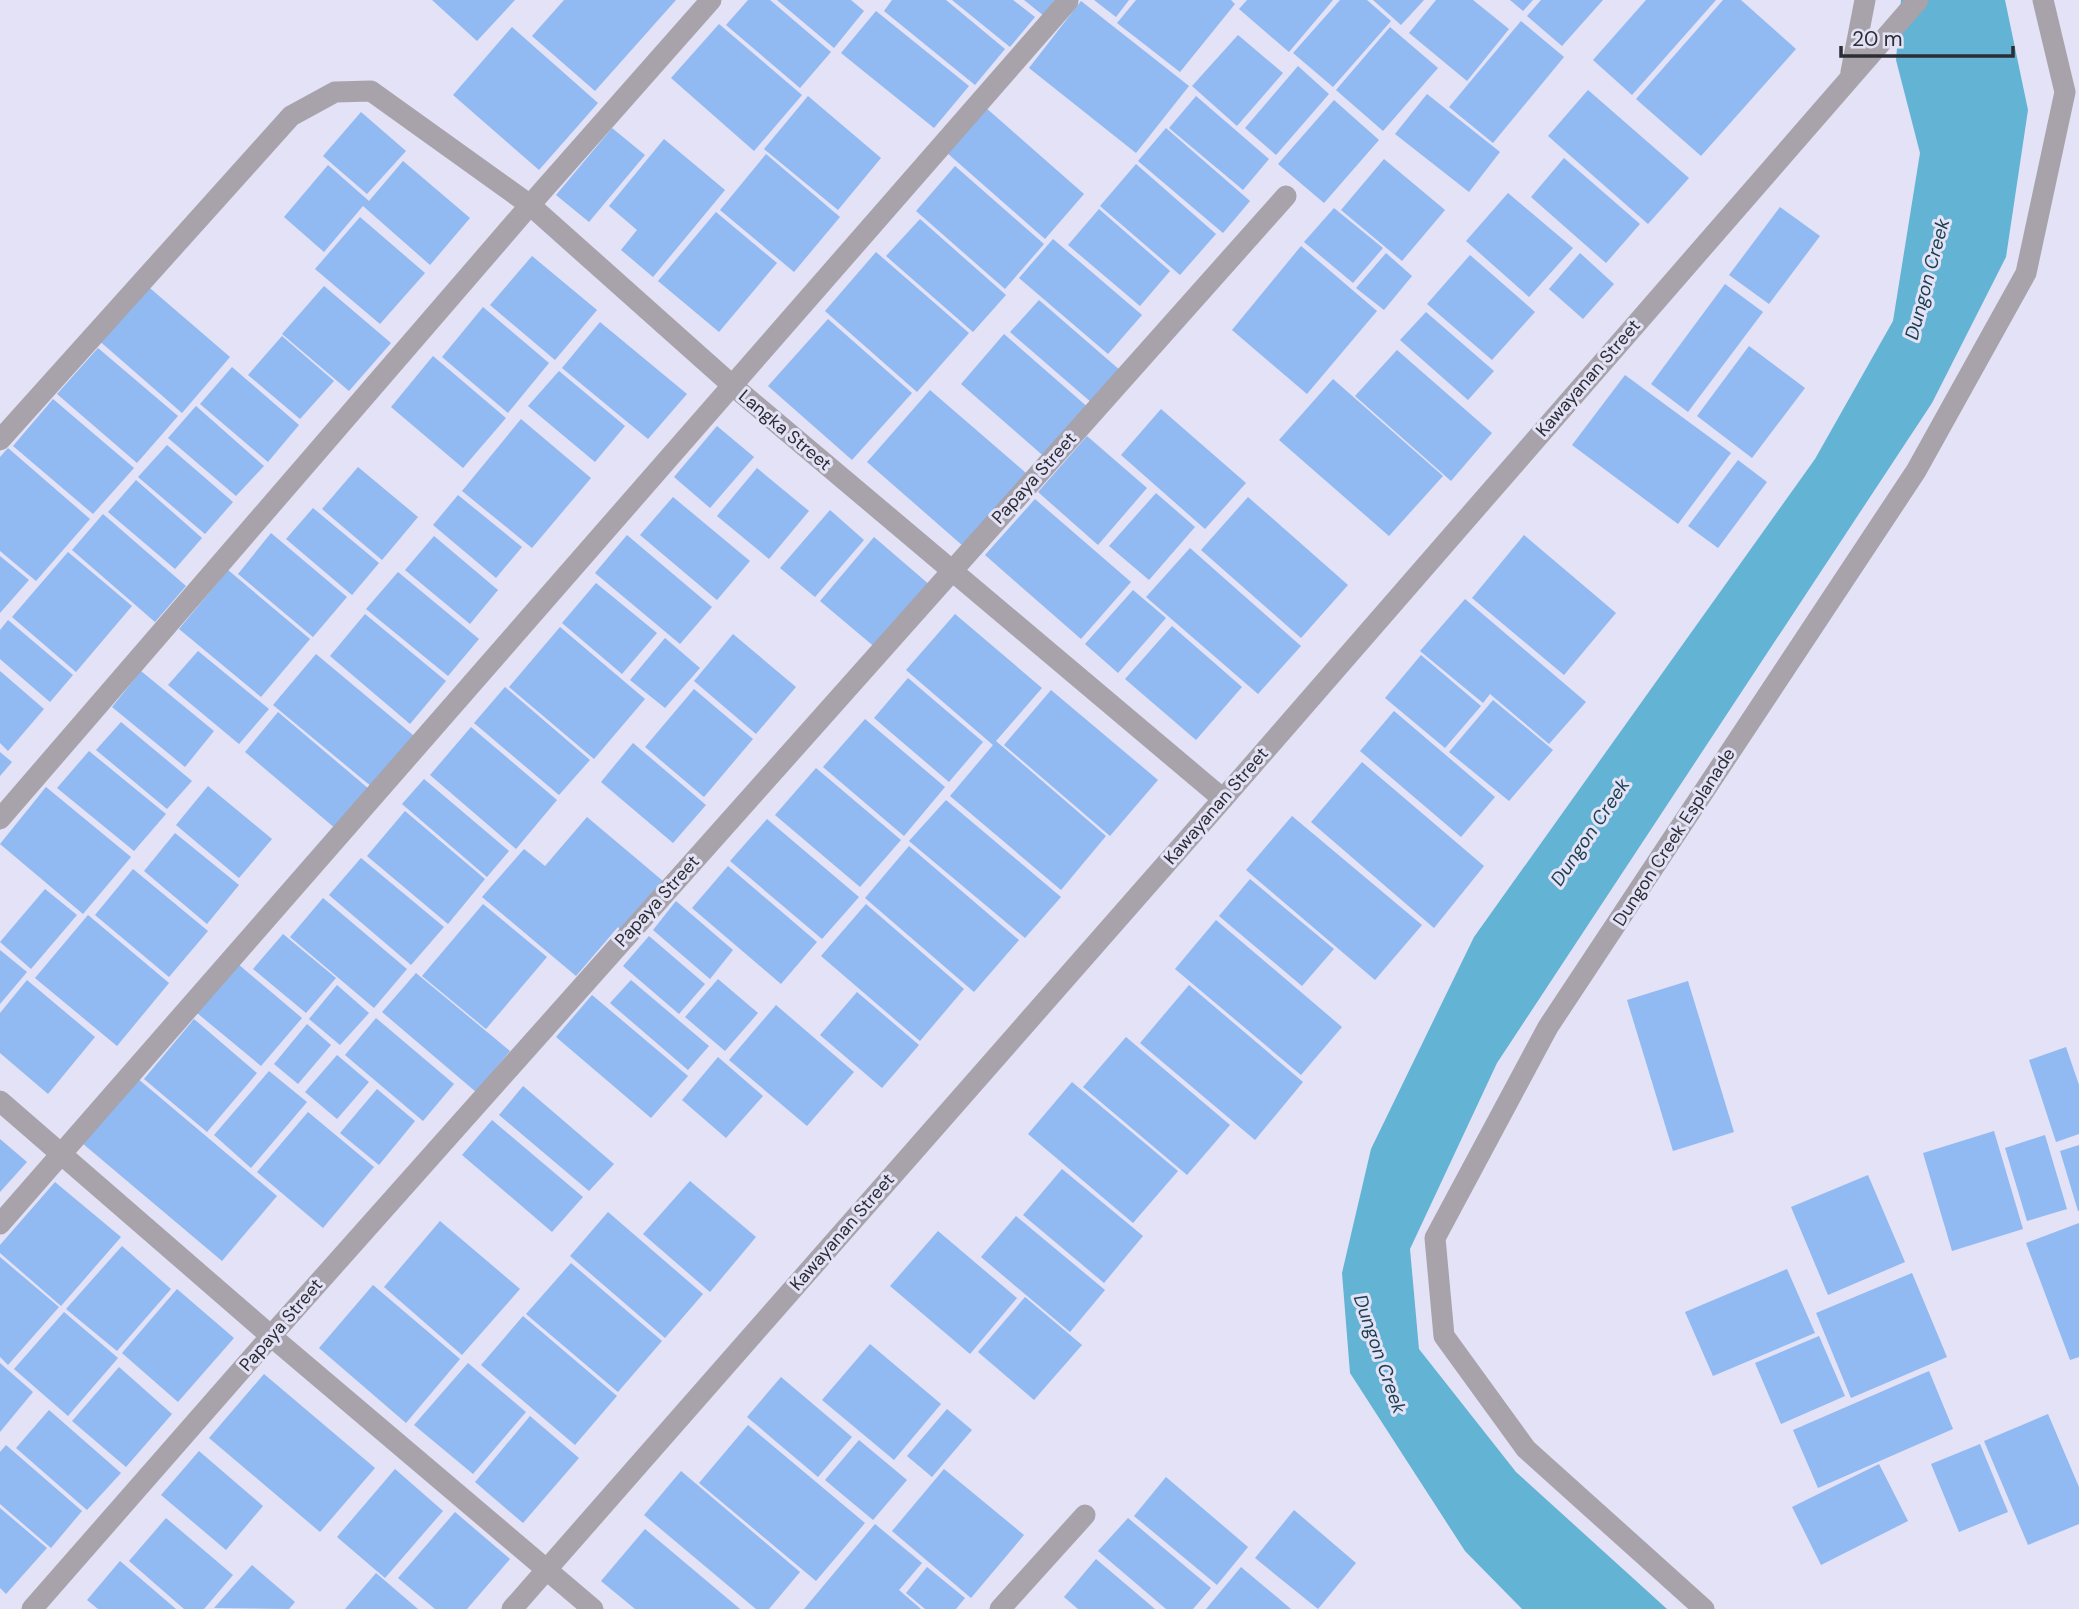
<svg xmlns="http://www.w3.org/2000/svg" width="2079" height="1609" font-family="'DM Sans',sans-serif">
	<style>
		.water { fill: #62b3d4 }
		.building { fill: #91b9f2 }
		.lines { fill: none; stroke-linecap: round; stroke-linejoin: round }
		.street { stroke: #a8a3aa; stroke-width: 21 }
		.labels { text-anchor: middle; dominant-baseline: central; stroke-width: 6; stroke-linejoin: round; paint-order: stroke }
		.street-label { font-size: 18px; fill: #2d2d34; stroke: #e3e2f6 }
		.water-label { font-size: 19px; font-style: italic; fill: #193e4d; stroke: #e3e2f6 }
	</style>
	<rect width="100%" height="100%" fill="#e3e2f6"/>
	<polygon class="water" points="1901,0 2005,0 2028,110 2006,257 1932,403 1497,1063 1410,1249 1419,1349 1516,1472 1667,1609 1522,1609 1465,1551 1350,1373 1342,1273 1371,1149 1474,937 1815,459 1893,321 1920,153 1896,60"/>
	<g class="building">
		<polygon points="432,0 515,0 477,41"/>
		<polygon points="564,0 676,0 595,91 532,36"/>
		<polygon points="748,0 770,0 831,52 800,88 726,25"/>
		<polygon points="777,0 851,0 864,11 834,48"/>
		<polygon points="892,0 946,0 1005,49 975,85 884,11"/>
		<polygon points="952,0 1013,0 1035,17 1010,47"/>
		<polygon points="1024,0 1058,0 1044,16"/>
		<polygon points="1094,0 1129,0 1116,17"/>
		<polygon points="1136,0 1231,0 1235,4 1180,72 1117,23"/>
		<polygon points="1247,0 1333,0 1289,52 1239,9"/>
		<polygon points="1340,0 1367,0 1391,21 1333,87 1293,53"/>
		<polygon points="1373,0 1424,0 1401,25"/>
		<polygon points="1436,0 1473,0 1509,29 1467,81 1409,33"/>
		<polygon points="1510,0 1533,0 1523,11"/>
		<polygon points="1541,0 1603,0 1562,46 1527,16"/>
		<polygon points="1646,0 1716,0 1632,95 1593,60"/>
		<polygon points="1723,0 1741,0 1796,49 1701,156 1636,99"/>
		<polygon points="1081,1 1189,86 1136,153 1029,68"/>
		<polygon points="876,11 969,86 934,128 841,53"/>
		<polygon points="1521,21 1564,57 1493,143 1449,107"/>
		<polygon points="719,24 802,95 754,151 671,78"/>
		<polygon points="512,27 598,103 539,170 453,95"/>
		<polygon points="1390,27 1438,68 1383,131 1336,90"/>
		<polygon points="1238,35 1283,73 1237,126 1192,86"/>
		<polygon points="1298,66 1329,94 1276,155 1245,128"/>
		<polygon points="1588,90 1689,178 1648,224 1548,136"/>
		<polygon points="1427,94 1500,152 1469,192 1395,134"/>
		<polygon points="808,96 881,158 838,210 764,149"/>
		<polygon points="1196,96 1269,159 1243,190 1169,128"/>
		<polygon points="1334,100 1379,140 1324,203 1278,164"/>
		<polygon points="985,107 1084,194 1045,239 946,152"/>
		<polygon points="361,112 406,151 367,194 323,156"/>
		<polygon points="612,128 645,155 589,222 556,195"/>
		<polygon points="1166,128 1250,201 1223,233 1138,161"/>
		<polygon points="664,139 725,190 653,277 621,250 637,230 609,206"/>
		<polygon points="766,154 840,217 794,272 720,210"/>
		<polygon points="1564,158 1640,224 1606,263 1531,197"/>
		<polygon points="1384,159 1445,210 1402,261 1341,210"/>
		<polygon points="403,161 470,218 430,265 363,206 324,252 284,217 328,165 369,201"/>
		<polygon points="1136,164 1216,234 1180,275 1100,206"/>
		<polygon points="955,166 1044,244 1005,289 916,211"/>
		<polygon points="1508,193 1573,248 1529,297 1466,241"/>
		<polygon points="1780,207 1820,236 1769,304 1729,275"/>
		<polygon points="1334,208 1383,248 1353,283 1304,242"/>
		<polygon points="1099,209 1170,271 1140,306 1068,245"/>
		<polygon points="716,212 777,263 719,332 658,281"/>
		<polygon points="360,217 425,273 380,324 315,269"/>
		<polygon points="920,219 1006,295 973,332 886,256"/>
		<polygon points="1053,239 1142,315 1108,354 1019,278"/>
		<polygon points="1301,246 1377,311 1307,394 1232,330"/>
		<polygon points="876,252 969,333 917,392 825,311"/>
		<polygon points="1386,253 1412,276 1384,310 1356,288"/>
		<polygon points="1580,253 1614,284 1583,319 1549,289"/>
		<polygon points="1470,255 1535,312 1492,360 1427,304"/>
		<polygon points="532,256 597,310 555,360 490,305"/>
		<polygon points="144,283 230,357 182,413 96,338"/>
		<polygon points="1725,284 1763,312 1688,412 1651,384"/>
		<polygon points="324,286 391,343 349,391 282,334"/>
		<polygon points="1039,300 1121,371 1092,403 1010,332"/>
		<polygon points="483,307 549,363 508,413 442,357"/>
		<polygon points="1426,312 1494,371 1468,400 1400,340"/>
		<polygon points="828,319 912,393 852,460 768,386"/>
		<polygon points="600,322 687,394 648,439 562,368"/>
		<polygon points="1004,334 1091,410 1048,460 961,384"/>
		<polygon points="282,336 334,381 300,419 248,375"/>
		<polygon points="1749,346 1805,388 1752,458 1697,416"/>
		<polygon points="98,348 178,416 137,463 57,394"/>
		<polygon points="1397,350 1492,433 1451,481 1355,396"/>
		<polygon points="433,356 506,418 463,468 391,407"/>
		<polygon points="232,367 299,425 268,462 200,404"/>
		<polygon points="559,371 625,426 595,462 528,406"/>
		<polygon points="1625,375 1731,453 1678,524 1572,445"/>
		<polygon points="1333,379 1443,476 1389,536 1279,440"/>
		<polygon points="930,390 1026,473 963,546 867,462"/>
		<polygon points="53,399 134,468 93,514 13,446"/>
		<polygon points="196,406 264,466 236,496 168,438"/>
		<polygon points="1161,409 1246,483 1205,529 1121,455"/>
		<polygon points="521,419 591,478 532,548 462,491"/>
		<polygon points="717,426 754,457 710,508 674,477"/>
		<polygon points="1087,436 1147,488 1098,545 1038,492"/>
		<polygon points="167,445 233,502 205,534 138,477"/>
		<polygon points="8,448 90,519 36,581 0,551 0,457"/>
		<polygon points="1738,460 1767,482 1718,548 1688,526"/>
		<polygon points="358,467 418,517 382,560 322,509"/>
		<polygon points="757,468 809,511 769,559 717,516"/>
		<polygon points="136,480 202,538 175,569 108,512"/>
		<polygon points="1156,493 1195,527 1149,580 1109,546"/>
		<polygon points="458,495 522,547 496,578 433,525"/>
		<polygon points="673,497 750,561 717,600 640,535"/>
		<polygon points="1248,497 1348,585 1301,638 1201,550"/>
		<polygon points="1035,499 1131,582 1081,639 985,555"/>
		<polygon points="313,508 379,563 352,595 286,539"/>
		<polygon points="830,510 864,540 815,597 780,568"/>
		<polygon points="103,514 186,586 155,622 72,550"/>
		<polygon points="271,533 347,597 313,637 238,574"/>
		<polygon points="627,535 712,607 680,644 595,573"/>
		<polygon points="1524,535 1616,613 1564,675 1472,598"/>
		<polygon points="434,536 498,590 470,624 405,570"/>
		<polygon points="874,537 931,586 877,649 820,601"/>
		<polygon points="1190,548 1301,646 1258,694 1146,597"/>
		<polygon points="68,552 132,606 76,672 12,617"/>
		<polygon points="0,556 29,580 0,613"/>
		<polygon points="228,570 310,639 261,697 179,629"/>
		<polygon points="398,572 479,639 448,676 366,609"/>
		<polygon points="596,583 657,633 622,674 562,623"/>
		<polygon points="1133,590 1166,618 1118,673 1085,644"/>
		<polygon points="1465,599 1586,702 1549,744 1490,694 1483,703 1420,651"/>
		<polygon points="365,614 446,681 410,724 330,656"/>
		<polygon points="955,614 1042,688 996,741 1106,836 1061,890 950,796 993,745 906,670"/>
		<polygon points="8,620 73,675 50,702 0,659 0,630"/>
		<polygon points="1172,626 1242,687 1196,740 1125,679"/>
		<polygon points="560,627 645,699 594,759 509,687"/>
		<polygon points="733,634 796,687 756,734 694,681"/>
		<polygon points="665,638 700,668 665,708 630,680"/>
		<polygon points="198,651 269,709 239,744 168,685"/>
		<polygon points="316,654 420,741 378,792 273,705"/>
		<polygon points="1421,655 1481,706 1445,748 1385,698"/>
		<polygon points="0,671 44,709 8,751 0,743"/>
		<polygon points="141,671 214,731 185,767 112,707"/>
		<polygon points="908,678 983,742 949,782 874,718"/>
		<polygon points="505,687 590,760 559,795 474,723"/>
		<polygon points="694,689 753,739 704,797 645,747"/>
		<polygon points="1051,690 1158,780 1110,836 1004,745"/>
		<polygon points="1493,700 1553,750 1509,801 1449,752"/>
		<polygon points="1394,711 1495,797 1461,837 1360,751"/>
		<polygon points="278,712 369,789 336,829 245,752"/>
		<polygon points="865,719 945,787 904,836 823,767"/>
		<polygon points="121,722 192,781 167,809 96,750"/>
		<polygon points="471,727 557,800 516,849 430,775"/>
		<polygon points="633,743 706,805 673,843 601,782"/>
		<polygon points="89,751 166,814 134,851 57,788"/>
		<polygon points="0,752 12,762 0,776"/>
		<polygon points="1362,762 1484,866 1434,928 1311,822"/>
		<polygon points="816,768 901,840 860,887 775,815"/>
		<polygon points="424,779 509,851 487,877 402,804"/>
		<polygon points="208,786 272,839 239,878 176,825"/>
		<polygon points="46,787 131,857 83,914 0,844"/>
		<polygon points="946,800 1061,897 1025,938 909,841"/>
		<polygon points="405,811 485,879 448,924 367,856"/>
		<polygon points="1292,816 1422,925 1375,980 1246,870"/>
		<polygon points="587,817 663,881 621,931 618,927 576,976 482,897 524,849 545,866"/>
		<polygon points="767,819 859,897 822,939 730,861"/>
		<polygon points="175,833 239,885 207,924 144,871"/>
		<polygon points="909,846 1019,940 974,992 865,898"/>
		<polygon points="361,858 444,927 411,965 329,895"/>
		<polygon points="728,866 817,942 781,984 692,908"/>
		<polygon points="133,869 208,931 169,977 95,915"/>
		<polygon points="1250,879 1334,949 1302,986 1219,916"/>
		<polygon points="45,889 77,915 31,969 0,942"/>
		<polygon points="323,898 407,969 374,1008 290,937"/>
		<polygon points="676,901 733,950 710,979 653,930"/>
		<polygon points="483,904 547,957 486,1029 422,976"/>
		<polygon points="866,904 964,989 920,1041 821,956"/>
		<polygon points="88,915 169,983 117,1046 35,978"/>
		<polygon points="1216,920 1342,1027 1301,1075 1175,969"/>
		<polygon points="283,934 336,978 306,1013 253,969"/>
		<polygon points="649,936 705,984 679,1014 623,966"/>
		<polygon points="0,950 27,972 0,1004"/>
		<polygon points="238,964 302,1018 261,1066 197,1013"/>
		<polygon points="416,973 510,1051 476,1092 382,1012"/>
		<polygon points="718,979 758,1013 725,1051 685,1017"/>
		<polygon points="27,980 95,1037 48,1094 0,1053 0,1013"/>
		<polygon points="631,980 709,1046 688,1070 610,1003"/>
		<polygon points="1688,981 1734,1132 1673,1151 1627,1000"/>
		<polygon points="337,985 369,1013 340,1045 309,1019"/>
		<polygon points="1189,985 1303,1082 1255,1140 1140,1043"/>
		<polygon points="857,992 919,1045 882,1088 820,1035"/>
		<polygon points="592,995 688,1076 651,1118 556,1037"/>
		<polygon points="776,1005 854,1072 807,1126 729,1060"/>
		<polygon points="376,1018 454,1084 423,1121 345,1055"/>
		<polygon points="194,1019 257,1073 207,1132 144,1079"/>
		<polygon points="307,1024 331,1045 298,1084 274,1064"/>
		<polygon points="1126,1037 1230,1125 1187,1175 1083,1087"/>
		<polygon points="2066,1047 2079,1085 2079,1134 2056,1142 2029,1060"/>
		<polygon points="337,1055 369,1082 337,1119 305,1092"/>
		<polygon points="718,1057 763,1096 726,1138 682,1100"/>
		<polygon points="269,1071 307,1102 251,1168 214,1135"/>
		<polygon points="137,1078 277,1196 222,1261 82,1143"/>
		<polygon points="1072,1082 1178,1171 1133,1223 1028,1134"/>
		<polygon points="523,1086 614,1164 589,1191 499,1115"/>
		<polygon points="377,1089 415,1121 379,1165 340,1133"/>
		<polygon points="308,1112 374,1167 323,1228 257,1172"/>
		<polygon points="492,1120 583,1197 552,1232 462,1155"/>
		<polygon points="1994,1131 2023,1229 1952,1251 1923,1153"/>
		<polygon points="2045,1135 2067,1209 2027,1221 2005,1148"/>
		<polygon points="0,1139 27,1162 0,1192"/>
		<polygon points="2079,1145 2079,1211 2078,1211 2060,1151"/>
		<polygon points="1062,1169 1143,1236 1104,1283 1023,1215"/>
		<polygon points="1868,1175 1905,1262 1828,1295 1791,1207"/>
		<polygon points="690,1181 756,1237 710,1292 643,1234"/>
		<polygon points="55,1182 121,1237 61,1306 0,1253 0,1245"/>
		<polygon points="608,1212 703,1294 665,1338 570,1256"/>
		<polygon points="1016,1216 1105,1290 1070,1332 981,1257"/>
		<polygon points="440,1221 520,1289 462,1355 384,1287"/>
		<polygon points="2079,1223 2079,1357 2070,1360 2026,1243"/>
		<polygon points="938,1231 1017,1298 970,1354 890,1286"/>
		<polygon points="122,1246 171,1289 117,1351 66,1309"/>
		<polygon points="0,1257 59,1307 8,1365 0,1357"/>
		<polygon points="571,1263 662,1341 618,1392 526,1314"/>
		<polygon points="1787,1269 1815,1333 1713,1376 1685,1312"/>
		<polygon points="1912,1273 1947,1357 1851,1398 1816,1313"/>
		<polygon points="373,1285 460,1359 406,1423 319,1348"/>
		<polygon points="177,1289 234,1338 178,1402 122,1353"/>
		<polygon points="1025,1297 1082,1345 1034,1400 978,1352"/>
		<polygon points="64,1312 118,1358 68,1416 14,1369"/>
		<polygon points="523,1316 617,1396 575,1445 481,1365"/>
		<polygon points="1819,1336 1845,1396 1781,1424 1755,1363"/>
		<polygon points="870,1344 941,1404 894,1460 822,1400"/>
		<polygon points="0,1363 33,1392 0,1432"/>
		<polygon points="468,1363 526,1412 473,1474 414,1425"/>
		<polygon points="119,1367 172,1414 126,1467 72,1421"/>
		<polygon points="1929,1371 1953,1429 1818,1488 1793,1430"/>
		<polygon points="264,1374 375,1468 320,1532 209,1438"/>
		<polygon points="781,1377 852,1437 818,1477 747,1417"/>
		<polygon points="947,1409 972,1430 932,1477 907,1456"/>
		<polygon points="49,1410 121,1473 87,1510 16,1448"/>
		<polygon points="2048,1414 2079,1487 2079,1524 2028,1545 1984,1441"/>
		<polygon points="530,1416 579,1458 523,1523 475,1482"/>
		<polygon points="748,1425 865,1523 816,1581 699,1483"/>
		<polygon points="859,1440 907,1480 873,1520 825,1480"/>
		<polygon points="1980,1444 2008,1512 1959,1532 1931,1464"/>
		<polygon points="6,1445 82,1511 51,1548 0,1504 0,1452"/>
		<polygon points="199,1451 263,1506 226,1550 161,1495"/>
		<polygon points="1879,1464 1908,1521 1821,1565 1792,1507"/>
		<polygon points="395,1469 443,1511 385,1578 337,1537"/>
		<polygon points="944,1469 1024,1535 971,1598 892,1531"/>
		<polygon points="681,1471 800,1572 769,1609 756,1609 644,1515"/>
		<polygon points="1166,1477 1248,1547 1217,1585 1134,1516"/>
		<polygon points="0,1508 47,1548 6,1594 0,1588"/>
		<polygon points="1294,1510 1356,1563 1318,1609 1255,1558"/>
		<polygon points="455,1512 510,1559 467,1609 435,1609 398,1578"/>
		<polygon points="166,1518 233,1575 204,1609 184,1609 129,1561"/>
		<polygon points="1128,1518 1211,1588 1193,1609 1166,1609 1098,1551"/>
		<polygon points="875,1524 922,1563 899,1590 921,1609 804,1609"/>
		<polygon points="645,1529 740,1609 635,1609 601,1581"/>
		<polygon points="1096,1559 1155,1609 1078,1609 1064,1597"/>
		<polygon points="120,1561 176,1609 98,1609 87,1600"/>
		<polygon points="252,1565 295,1602 289,1609 214,1608"/>
		<polygon points="927,1567 965,1598 956,1609 925,1609 906,1593"/>
		<polygon points="1241,1567 1291,1609 1206,1609"/>
		<polygon points="376,1573 418,1609 345,1609"/>
	</g>
	<g class="lines">
		<g class="street">
			<polyline points="1851,72 1865,0"/>
			<polyline points="0,440 291,116 335,92 371,91 530,205 733,386 1223,799"/>
			<polyline points="0,819 530,205 711,0"/>
			<polyline points="0,1101 271,1336 593,1609"/>
			<polyline points="0,1224 1068,1"/>
			<polyline points="32,1609 271,1336 1286,196"/>
			<polyline points="512,1609 1223,799 1918,0"/>
			<polyline points="1000,1609 1085,1515"/>
			<polyline points="1704,1609 1526,1449 1444,1336 1435,1238 1548,1027 1916,471 2026,273 2065,92 2043,0"/>
		</g>
	</g>
	<g class="labels">
		<g class="street-label">
			<text transform="translate(1588 378) rotate(-49)">Kawayanan Street</text>
			<text transform="translate(785 430) rotate(40)">Langka Street</text>
			<text transform="translate(1034 478) rotate(-48)">Papaya Street</text>
			<text transform="translate(1216 806) rotate(-49)">Kawayanan Street</text>
			<text transform="translate(1674 837) rotate(-57)">Dungon Creek Esplanade</text>
			<text transform="translate(657 901) rotate(-48)">Papaya Street</text>
			<text transform="translate(842 1232) rotate(-49)">Kawayanan Street</text>
			<text transform="translate(281 1325) rotate(-49)">Papaya Street</text>
		</g>
		<g class="water-label">
			<text transform="translate(1927 279) rotate(-75)">Dungon Creek</text>
			<text transform="translate(1590 832) rotate(-56)">Dungon Creek</text>
			<text transform="translate(1380 1354) rotate(71)">Dungon Creek</text>
		</g>
	</g>
	<path d="M1841 46v10h172v-10" fill="none" stroke="#2d2d34" stroke-width="3.5"/>
	<text x="1852" y="46" font-size="21" fill="#2d2d34" stroke="#e3e2f6" stroke-width="5" paint-order="stroke">20 m</text>
</svg>
